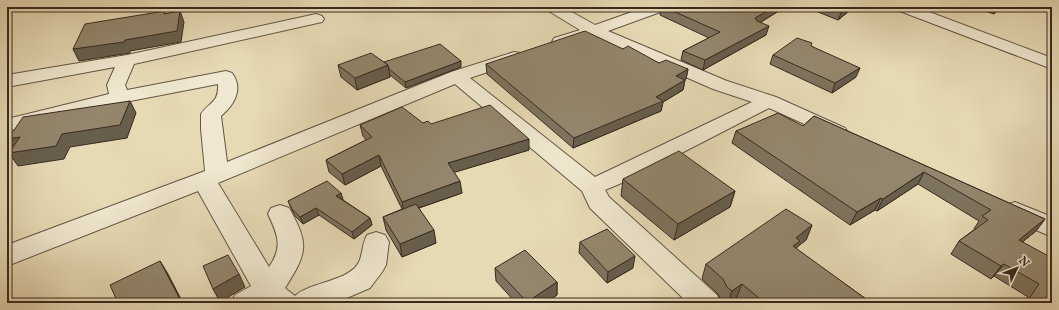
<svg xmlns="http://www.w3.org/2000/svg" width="1059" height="310" font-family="'IM FELL English',serif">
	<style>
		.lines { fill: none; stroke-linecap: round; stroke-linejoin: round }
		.minor-casing { stroke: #645644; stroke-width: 2 }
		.minor { fill: #efe7cf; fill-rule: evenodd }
		.wall { fill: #7e735e; stroke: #392a1e }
		.shaded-wall { fill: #675e4c; stroke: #392a1e }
		.building { fill: #93866d; stroke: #392a1e }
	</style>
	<rect width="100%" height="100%" fill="#e6dab5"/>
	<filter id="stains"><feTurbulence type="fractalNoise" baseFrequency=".005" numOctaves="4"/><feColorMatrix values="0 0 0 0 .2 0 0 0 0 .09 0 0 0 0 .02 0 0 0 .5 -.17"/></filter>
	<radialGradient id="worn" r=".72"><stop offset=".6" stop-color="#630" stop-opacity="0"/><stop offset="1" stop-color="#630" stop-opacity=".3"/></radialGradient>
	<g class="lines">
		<defs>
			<g id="minor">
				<path d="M 544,7 L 563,7 L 595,25 L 646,7 L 669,7 L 666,10 L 608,31 L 727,81 L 776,97 L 845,128 L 848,132 L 845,136 L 838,138 L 831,136 L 769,108 L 631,179 L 605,190 L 609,197 L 717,295 L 721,303 L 688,303 L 590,208 L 582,191 L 455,84 L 218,183 L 269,267 C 283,247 278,235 268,214 L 271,208 L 280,205 L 289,208 C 310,245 307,253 285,288 L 295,296 C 309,282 349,282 359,262 C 363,253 362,244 367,235 L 376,232 L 385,235 L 389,242 L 386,265 L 382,272 L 370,288 L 335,303 L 231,303 L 235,295 L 251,286 L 198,191 L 7,266 L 7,245 L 205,171 L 201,129 L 201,114 C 210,101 219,103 218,84 L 120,103 L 7,131 L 7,119 L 109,94 L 107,85 L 115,67 L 7,87 L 7,75 L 127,55 L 316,14 L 322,16 L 324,19 L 322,22 L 134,64 L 125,85 L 127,90 L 226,71 L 232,73 C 244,89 234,105 221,116 L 227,162 L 451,72 L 514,52 L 520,53 L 523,57 L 520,61 L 470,78 L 595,177 L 752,102 L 713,89 L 592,36 L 560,47 L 554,46 L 552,42 L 554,38 L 580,30 L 547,10 Z"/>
				<polygon points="894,7 916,7 1052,58 1052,69 897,10"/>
				<polygon points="1015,202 1052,217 1052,237 1006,217 1003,211 1006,205"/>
			</g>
		</defs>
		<use href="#minor" class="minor-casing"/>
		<use href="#minor" class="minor"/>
	</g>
	<g class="wall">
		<polygon points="619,7 641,7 623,11"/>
		<polygon points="661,7 785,7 761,22 766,35 703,70 681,60 683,51 709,38 660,15"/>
		<polygon points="811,7 854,7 838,20 813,10"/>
		<polygon points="982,7 1001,7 994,14 982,10"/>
		<polygon points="811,46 856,77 832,93 770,64 773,55"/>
		<polygon points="623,49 659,63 688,69 686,79 685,80 683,90 663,102 661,111 573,148 487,74 486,64"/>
		<polygon points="384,62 461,67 406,88 390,75 390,77 357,90 341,77 338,65"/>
		<polygon points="814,116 1045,219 1036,231 1022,242 1052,303 1024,303 1028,297 994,276 991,279 951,254 959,241 975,229 974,229 979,221 918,184 877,211 875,210 850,225 732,143 736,131 803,126"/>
		<polygon points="423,123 431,124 529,150 454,172 462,193 419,208 436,243 402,257 386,230 383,217 402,209 381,166 345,185 329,172 326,160 366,140 363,136 360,125"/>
		<polygon points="623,179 735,191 730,207 674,240 621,196"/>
		<polygon points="341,193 343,200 370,218 372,225 354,239 319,215 303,224 295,216 291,208 288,201"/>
		<polygon points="812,225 806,240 797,247 796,249 866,299 864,303 741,303 736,299 730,303 723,303 722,302 718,294 702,279 706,264"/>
		<polygon points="580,242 633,268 607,283 579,253"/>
		<polygon points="495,268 557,282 557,295 545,303 516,303 496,281"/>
	</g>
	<g class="shaded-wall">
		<polygon points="623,7 641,7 623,11"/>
		<polygon points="774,7 785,7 753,27 755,18"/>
		<polygon points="847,7 854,7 838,20 842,11"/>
		<polygon points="998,7 1001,7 994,14"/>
		<polygon points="180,11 184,22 181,42 130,51 130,53 79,61 73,49"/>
		<polygon points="769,26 766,35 703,70 705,60"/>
		<polygon points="461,61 461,67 406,88 405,82"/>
		<polygon points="388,65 390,77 357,90 355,78"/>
		<polygon points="860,68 856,77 832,93 835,83"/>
		<polygon points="688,69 686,79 674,85 676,76"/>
		<polygon points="685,80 683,90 663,102 661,111 573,148 574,138 656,97"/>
		<polygon points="130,101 136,113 127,138 70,147 64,159 18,166 9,153 62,134"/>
		<polygon points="20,137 17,152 8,139"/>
		<polygon points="529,139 529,150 449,174 448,163"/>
		<polygon points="379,155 381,166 345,185 342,174"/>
		<polygon points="924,172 918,184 877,211 883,199"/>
		<polygon points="460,181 462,193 404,213 402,202"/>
		<polygon points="735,191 730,207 674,240 678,224"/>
		<polygon points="341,193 343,200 336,196"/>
		<polygon points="881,198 875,210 850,225 857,212"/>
		<polygon points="316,208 319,215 303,224 300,217"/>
		<polygon points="370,218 372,225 354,239 352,232"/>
		<polygon points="1045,219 1036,231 1009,253 1019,240"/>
		<polygon points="812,225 806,240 797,247 793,256 786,261 796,238"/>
		<polygon points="434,230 436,243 402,257 400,244"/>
		<polygon points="635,256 633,268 607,283 608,272"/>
		<polygon points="160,261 168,274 183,303 182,303"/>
		<polygon points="1004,264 994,276 991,279 1001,266"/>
		<polygon points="239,274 245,287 220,302 213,289"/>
		<polygon points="557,282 557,295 545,303 527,303 527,302"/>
		<polygon points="742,284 736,299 730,303 728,303 732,291"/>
	</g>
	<g class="building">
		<polygon points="664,7 774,7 755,18 757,21 769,26 705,60 683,51 720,32"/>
		<polygon points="831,7 847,7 842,11"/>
		<polygon points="165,11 164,14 180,11 177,31 125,40 124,42 73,49 85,24"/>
		<polygon points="585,31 623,49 628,46 659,63 666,60 688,69 676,76 685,80 656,97 663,101 574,138 486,64"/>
		<polygon points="797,38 812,43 811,46 860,68 835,83 773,55"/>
		<polygon points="440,44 461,61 405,82 389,69 388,65 384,62"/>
		<polygon points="371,53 388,65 355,78 338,65"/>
		<polygon points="130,101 120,125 62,134 56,146 9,153 20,137 8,139 23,117"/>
		<polygon points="490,105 529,139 448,163 460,181 402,202 379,155 342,174 326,160 372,137 360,125 402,107 423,123 428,121 431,124"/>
		<polygon points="778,113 803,126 814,116 1045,219 1019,240 1052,258 1052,303 1026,303 1039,284 1004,264 1001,266 959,241 988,220 982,216 991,210 924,172 883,199 881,198 857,212 736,131"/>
		<polygon points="679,151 735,191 678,224 623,179"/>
		<polygon points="327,181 341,193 336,196 370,218 352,232 316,208 300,217 292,209 288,201"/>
		<polygon points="416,204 434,230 400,244 383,217"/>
		<polygon points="786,209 812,225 796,238 800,241 793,246 866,299 862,303 765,303 742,284 732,291 727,287 723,279 706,264"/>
		<polygon points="607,229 635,256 608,272 580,242"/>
		<polygon points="525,250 557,282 527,302 495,268"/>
		<polygon points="228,255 239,274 213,289 203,266"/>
		<polygon points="160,261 182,303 118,303 110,285"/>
	</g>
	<rect width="1059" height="310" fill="none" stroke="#e6dab5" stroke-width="24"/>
	<rect x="8" y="8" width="1043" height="294" fill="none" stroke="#392a1e" stroke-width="2"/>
	<rect x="12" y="12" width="1035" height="286" fill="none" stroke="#392a1e"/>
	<g transform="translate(1017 268) rotate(47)" stroke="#efe7cf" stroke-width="3" paint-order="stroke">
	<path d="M0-3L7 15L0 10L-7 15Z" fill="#392a1e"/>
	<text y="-6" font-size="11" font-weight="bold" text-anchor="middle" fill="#392a1e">N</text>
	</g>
	<rect width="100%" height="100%" filter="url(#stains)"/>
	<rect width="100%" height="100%" fill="url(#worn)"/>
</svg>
